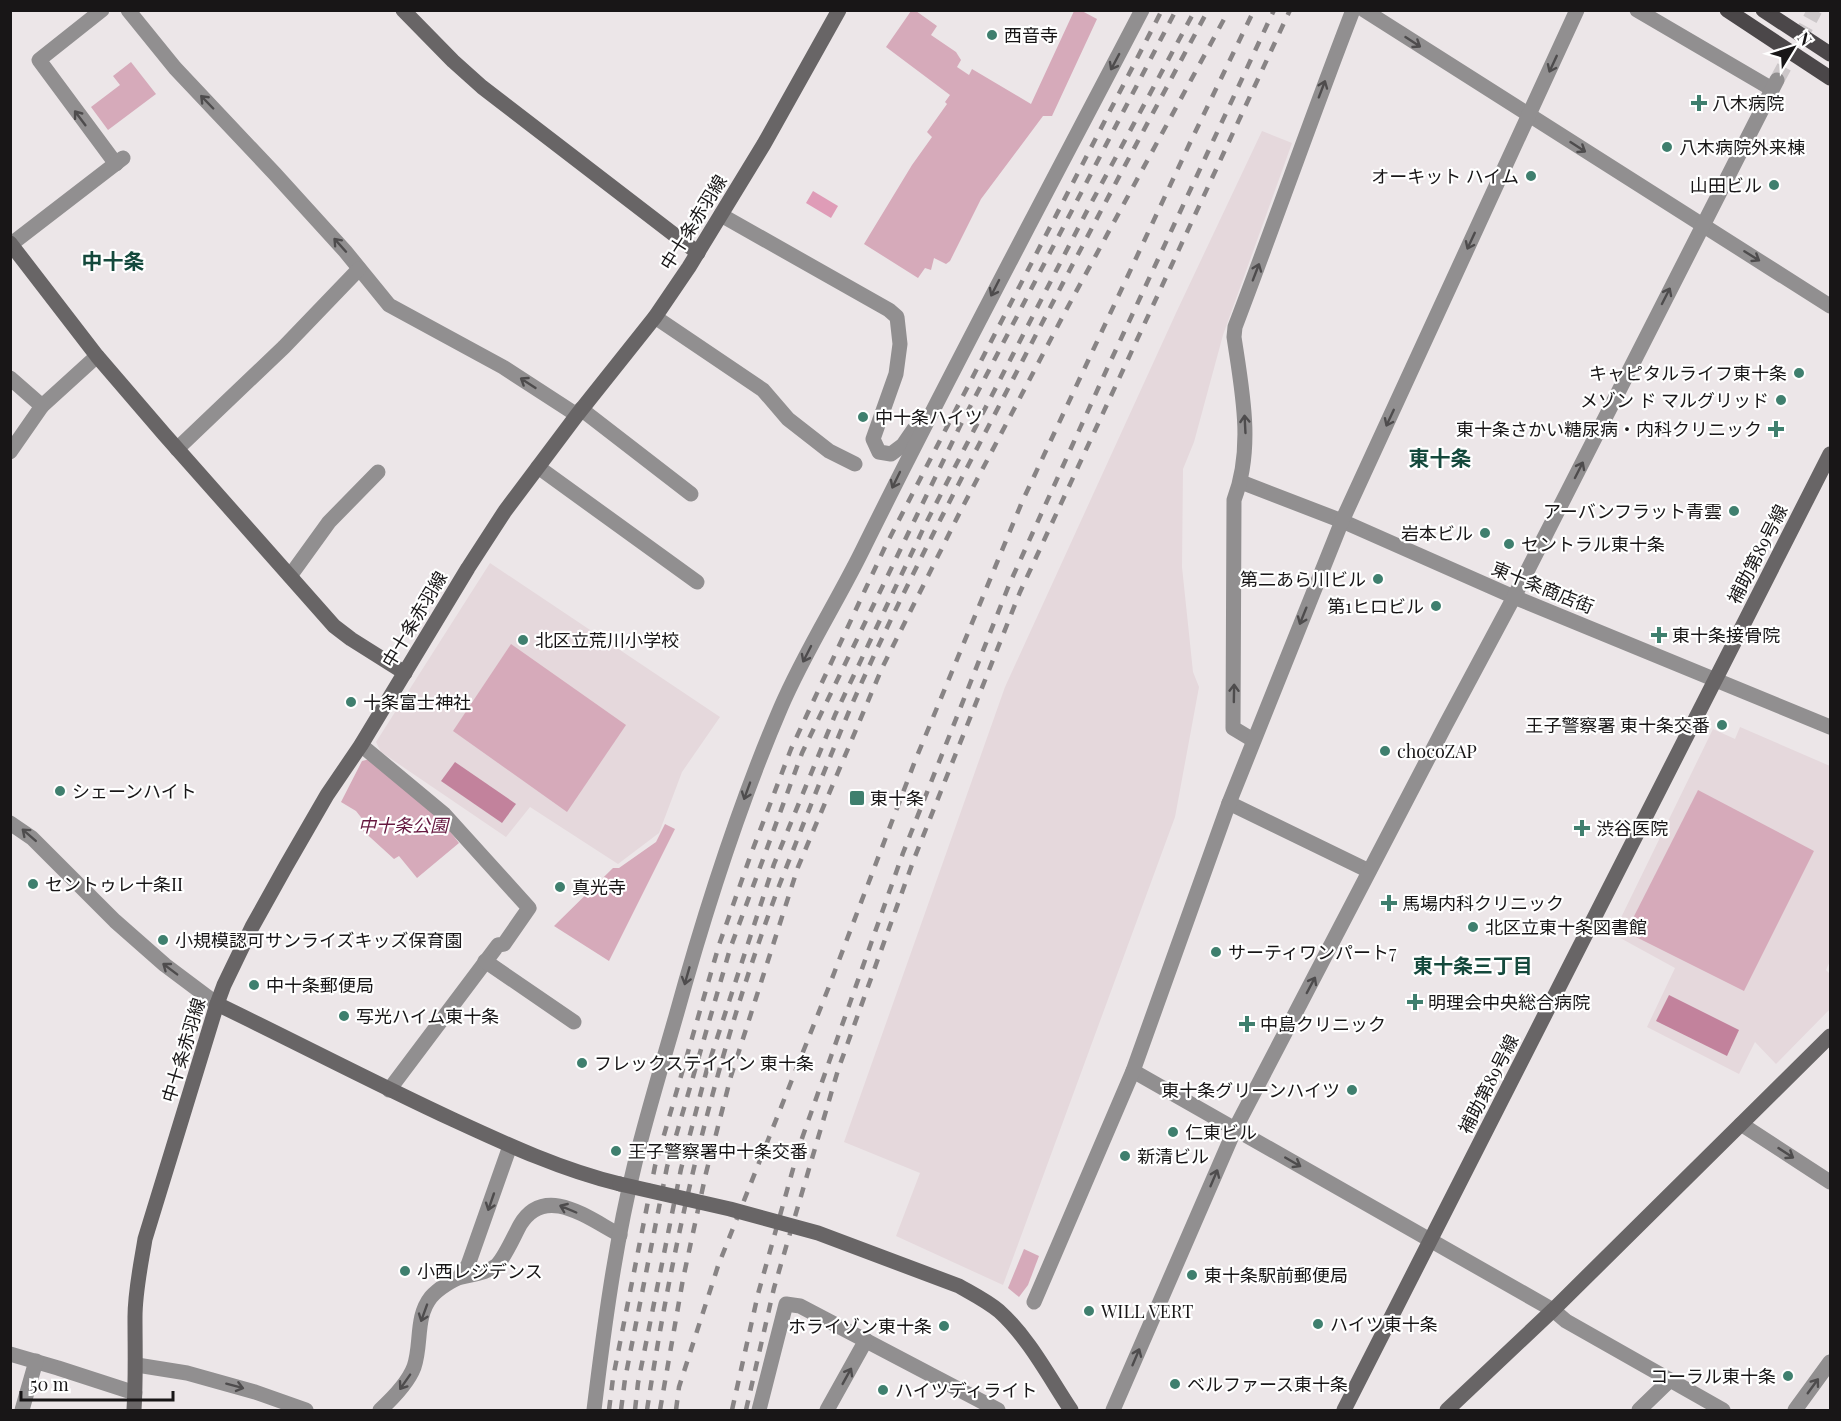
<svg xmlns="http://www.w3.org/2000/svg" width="1841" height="1421" font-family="'Playfair Display','Noto Sans JP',serif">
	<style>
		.built { fill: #e5d8dc }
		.green { fill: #d6aaba }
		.forest { fill: #df9cb7 }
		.water { fill: #c2829c }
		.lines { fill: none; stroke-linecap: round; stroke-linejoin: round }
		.street-tunnel { stroke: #ccc7c9; stroke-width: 15; stroke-dasharray: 15 8; stroke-linecap: butt }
		.street { stroke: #918f90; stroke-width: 15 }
		.secondary { stroke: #686566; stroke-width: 15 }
		.primary { stroke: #4b4749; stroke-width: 15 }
		.rail { stroke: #888485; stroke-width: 4.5; stroke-dasharray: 10 10; stroke-linecap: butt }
		.secondary-bridge { stroke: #686566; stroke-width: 15 }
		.oneway { stroke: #4e4c4d }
		.poi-dot { fill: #3f7f6e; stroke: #fff; stroke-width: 2 }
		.labels { text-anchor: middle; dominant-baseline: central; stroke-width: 4.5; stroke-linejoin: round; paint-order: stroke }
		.poi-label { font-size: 18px; fill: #181617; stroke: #fff; text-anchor: start }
		.street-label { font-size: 18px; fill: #181617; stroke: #fff }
		.park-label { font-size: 18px; font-style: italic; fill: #661940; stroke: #fff }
		.neighbourhood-label { font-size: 20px; font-weight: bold; fill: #14493c; stroke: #fff }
		.quarter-label { font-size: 21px; font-weight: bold; fill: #14493c; stroke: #fff }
	</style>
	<rect width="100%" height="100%" fill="#ece6e8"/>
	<g class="built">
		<polygon points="1262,131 1292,143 1223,335 1194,442 1183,469 1182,567 1193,672 1199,687 1175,817 1003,1285 896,1236 920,1173 844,1142 1005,687 1176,313"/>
		<polygon points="490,563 720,717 682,772 659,833 618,864 530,807 506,837 381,752 376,742"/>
		<polygon points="1740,727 1830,766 1830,961 1826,970 1830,974 1830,1009 1776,1064 1755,1042 1739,1074 1647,1027 1675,968 1613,934 1713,729 1735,739"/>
	</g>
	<g class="green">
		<polygon points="911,11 916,11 937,26 931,35 956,52 961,60 957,67 969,75 972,69 1031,104 1074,11 1082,11 1097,19 1052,116 1043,116 981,199 950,261 946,264 934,258 931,270 925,268 918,278 864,244 912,165 932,137 927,132 947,104 945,102 950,95 886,47"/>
		<polygon points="131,62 156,94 108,130 91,107 120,85 113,76"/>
		<polygon points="511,644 626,725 567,812 453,731"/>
		<polygon points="370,759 435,812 459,843 417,878 399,856 394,859 360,828 364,821 356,811 341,802 362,761"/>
		<polygon points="1698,790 1814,851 1744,991 1626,932"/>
		<polygon points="665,824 675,829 609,961 554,926 613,868 619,868 656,842"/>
		<polygon points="1024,1249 1039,1256 1028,1285 1019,1297 1008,1288"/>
	</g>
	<polygon class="forest" points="813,191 838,206 831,218 806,203"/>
	<g class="water">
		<polygon points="455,762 516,804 502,823 441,781"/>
		<polygon points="1669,995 1739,1030 1727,1056 1656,1021"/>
	</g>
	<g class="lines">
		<polyline class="street-tunnel" points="1777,80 1815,10"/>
		<g class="street">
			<polyline points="102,10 39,60 116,164"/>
			<polyline points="128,10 175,68 275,174 345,251 389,305 503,367 577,415"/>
			<polyline points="1364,10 1830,306"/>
			<polyline points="1637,10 1772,89"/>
			<polyline points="721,215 889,310 897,317 900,344 896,374 873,439 879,452 891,454 903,445 914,429"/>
			<polyline points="10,245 123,158"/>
			<polyline points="655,317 763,390 788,419 829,451 855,464"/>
			<polyline points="10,378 42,406"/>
			<polyline points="581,409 691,494"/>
			<polyline points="177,449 284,347 359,269"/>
			<polyline points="10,452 42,406 97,356"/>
			<polyline points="538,467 697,582"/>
			<polyline points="1241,482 1342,521 1514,597 1830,727"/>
			<polyline points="290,576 329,522 378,472"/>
			<path d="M 1253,740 L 1233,728 L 1234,500 C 1254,448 1242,390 1234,337 L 1235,327 C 1275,222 1312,116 1353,10"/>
			<polyline points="361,745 444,814 529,908 504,944 498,945 389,1090"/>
			<polyline points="1229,803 1369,871"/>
			<polyline points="10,823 32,838 115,921 165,965 217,1004"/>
			<polyline points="485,961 574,1022"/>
			<polyline points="1133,1071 1553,1310 1566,1321 1723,1410"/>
			<polyline points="1741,1124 1830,1182"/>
			<polyline points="459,1277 468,1265 510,1146"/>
			<polyline points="1034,1302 1133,1071 1229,803 1342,521 1577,10"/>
			<polyline points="10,1354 58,1368 135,1393"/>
			<polyline points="137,1365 187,1373 255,1392 306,1410"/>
			<polyline points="22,1410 36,1361"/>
			<path d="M 380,1410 C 392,1399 408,1383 414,1367 C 422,1344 415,1317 431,1297 C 438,1289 453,1279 462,1277 C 474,1274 487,1273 497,1265 C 505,1257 514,1236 520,1225 C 545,1183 589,1219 620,1235"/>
			<path d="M 594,1410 C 604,1328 615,1244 635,1163 C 647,1114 662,1065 676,1016 C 705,911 738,807 781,707 C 805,651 839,599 865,545 C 954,365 1049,188 1142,10"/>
			<polyline points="759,1410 786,1304 800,1306 998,1410"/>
			<polyline points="827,1410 866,1340"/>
			<polyline points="1113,1410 1235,1129 1445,726 1514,597 1777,80"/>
			<polyline points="1639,1410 1670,1380"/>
			<polyline points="1795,1410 1830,1362"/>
		</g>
		<g class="secondary">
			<polyline points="403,10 453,61 482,87 698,253"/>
			<polyline points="10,243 97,356 164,434 334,626 351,639 405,673"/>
			<path d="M 217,1004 C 296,1042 374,1083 454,1120 C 508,1145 562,1170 620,1184"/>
			<path d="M 134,1410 C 136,1379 135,1349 135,1317 C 135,1291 141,1264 145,1239 L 217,1004 L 224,985 L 252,927 L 286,866 L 327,795 L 361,745 L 468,568 L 505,511 L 577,415 L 655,317 L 689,267 L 764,144 L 839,10"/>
			<polyline points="1344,1410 1830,454"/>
			<polyline points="1447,1410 1553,1310 1830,1036"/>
		</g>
		<g class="primary">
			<polyline points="1727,10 1830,78"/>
			<polyline points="1763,10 1830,54"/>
		</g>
		<g class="rail">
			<polyline points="609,1410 613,1378 655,1166 719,945 751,854 791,749 885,547 1162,10"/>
			<polyline points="621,1410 625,1379 667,1167 730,949 802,753 960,426 1176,10"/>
			<polyline points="635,1410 638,1383 681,1169 707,1069 774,864 835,715 925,525 1088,209 1195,10"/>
			<path d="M 647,1410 C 674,1233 716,1055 779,886 C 803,825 827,763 853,702 C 901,593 957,487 1012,381 C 1076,257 1142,133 1208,10"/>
			<polyline points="660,1410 683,1279 706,1173 731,1076 798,867 882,668 962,508 1064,314 1229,10"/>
			<polyline points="676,1410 679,1387 718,1266 828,989 915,761 1022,502 1189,145 1254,10"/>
			<polyline points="732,1410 758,1294 800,1144 903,853 1009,585 1106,371 1274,10"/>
			<polyline points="746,1410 774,1288 838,1070 914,859 1020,592 1290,10"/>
		</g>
		<path class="secondary-bridge" d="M 620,1184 L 730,1209 L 818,1233 L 959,1286 C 973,1294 987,1301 999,1311 C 1029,1338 1049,1377 1071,1410"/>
	</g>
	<defs><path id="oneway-shaft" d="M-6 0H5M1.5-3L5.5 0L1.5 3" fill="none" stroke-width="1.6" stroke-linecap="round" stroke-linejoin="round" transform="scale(1.5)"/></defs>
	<g class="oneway">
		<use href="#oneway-shaft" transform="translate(1413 42) rotate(33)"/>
		<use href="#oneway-shaft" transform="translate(1115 62) rotate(118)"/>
		<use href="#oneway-shaft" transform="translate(1553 64) rotate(115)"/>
		<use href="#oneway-shaft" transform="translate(1322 89) rotate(-69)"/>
		<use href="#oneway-shaft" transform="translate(207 102) rotate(-134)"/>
		<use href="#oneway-shaft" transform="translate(80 118) rotate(-127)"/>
		<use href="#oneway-shaft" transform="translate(1578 147) rotate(33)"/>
		<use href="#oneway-shaft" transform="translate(1471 241) rotate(115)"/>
		<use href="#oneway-shaft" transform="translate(340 245) rotate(-132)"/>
		<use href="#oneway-shaft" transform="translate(1752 256) rotate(32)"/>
		<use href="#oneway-shaft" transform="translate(1256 272) rotate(-69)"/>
		<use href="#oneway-shaft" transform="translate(995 288) rotate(117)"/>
		<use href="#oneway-shaft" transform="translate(1666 296) rotate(-63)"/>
		<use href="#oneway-shaft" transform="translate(528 383) rotate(-147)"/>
		<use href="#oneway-shaft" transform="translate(1390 418) rotate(115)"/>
		<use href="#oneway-shaft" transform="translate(1245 424) rotate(-93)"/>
		<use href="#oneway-shaft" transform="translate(1579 470) rotate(-63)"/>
		<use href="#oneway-shaft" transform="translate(896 480) rotate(116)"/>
		<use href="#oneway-shaft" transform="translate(1303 616) rotate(112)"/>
		<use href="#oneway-shaft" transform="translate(807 654) rotate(117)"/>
		<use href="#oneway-shaft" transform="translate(1234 693) rotate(-89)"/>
		<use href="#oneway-shaft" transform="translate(747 791) rotate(110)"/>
		<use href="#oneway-shaft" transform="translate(29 835) rotate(-139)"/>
		<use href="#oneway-shaft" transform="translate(170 969) rotate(-143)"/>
		<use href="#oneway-shaft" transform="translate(687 976) rotate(106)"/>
		<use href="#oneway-shaft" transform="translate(1311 985) rotate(-62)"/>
		<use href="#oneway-shaft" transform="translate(1786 1153) rotate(33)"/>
		<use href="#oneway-shaft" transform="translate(1293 1162) rotate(30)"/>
		<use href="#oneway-shaft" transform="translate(1214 1178) rotate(-67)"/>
		<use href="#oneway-shaft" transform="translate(491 1202) rotate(109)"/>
		<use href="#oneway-shaft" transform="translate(568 1209) rotate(-157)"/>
		<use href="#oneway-shaft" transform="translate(424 1313) rotate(110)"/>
		<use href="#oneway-shaft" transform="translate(1136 1357) rotate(-67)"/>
		<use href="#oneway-shaft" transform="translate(847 1376) rotate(-61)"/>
		<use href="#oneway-shaft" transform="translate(405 1382) rotate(125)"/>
		<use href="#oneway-shaft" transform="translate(235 1386) rotate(15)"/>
		<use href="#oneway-shaft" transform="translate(1813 1386) rotate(-54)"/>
	</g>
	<g class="poi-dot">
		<circle cx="992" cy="35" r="6"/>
		<path d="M1696 94h6v6h6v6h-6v6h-6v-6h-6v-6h6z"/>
		<circle cx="1667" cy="147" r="6"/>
		<circle cx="1531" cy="176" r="6"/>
		<circle cx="1774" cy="185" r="6"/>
		<circle cx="1799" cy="373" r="6"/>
		<circle cx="1781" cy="400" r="6"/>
		<circle cx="863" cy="417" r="6"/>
		<path d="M1773 420h6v6h6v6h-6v6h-6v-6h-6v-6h6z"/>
		<circle cx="1734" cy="511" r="6"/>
		<circle cx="1485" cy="533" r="6"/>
		<circle cx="1509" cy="544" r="6"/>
		<circle cx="1378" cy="579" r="6"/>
		<circle cx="1436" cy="606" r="6"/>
		<path d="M1656 626h6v6h6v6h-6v6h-6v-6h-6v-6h6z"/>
		<circle cx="523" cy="640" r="6"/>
		<circle cx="351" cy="702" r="6"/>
		<circle cx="1722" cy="725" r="6"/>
		<circle cx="1385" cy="751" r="6"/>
		<circle cx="60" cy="791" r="6"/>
		<rect x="849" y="790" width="16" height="16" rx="3"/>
		<path d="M1579 819h6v6h6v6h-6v6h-6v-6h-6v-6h6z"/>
		<circle cx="33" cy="884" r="6"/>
		<circle cx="560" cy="887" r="6"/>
		<path d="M1386 894h6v6h6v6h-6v6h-6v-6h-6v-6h6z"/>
		<circle cx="1473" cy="927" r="6"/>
		<circle cx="163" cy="940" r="6"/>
		<circle cx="1216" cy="952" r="6"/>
		<circle cx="254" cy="985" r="6"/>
		<path d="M1412 993h6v6h6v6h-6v6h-6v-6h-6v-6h6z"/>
		<circle cx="344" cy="1016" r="6"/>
		<path d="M1244 1015h6v6h6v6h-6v6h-6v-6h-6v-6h6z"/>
		<circle cx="582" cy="1063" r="6"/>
		<circle cx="1352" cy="1090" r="6"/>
		<circle cx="1173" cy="1132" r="6"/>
		<circle cx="616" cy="1151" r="6"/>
		<circle cx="1125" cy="1156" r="6"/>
		<circle cx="405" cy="1271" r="6"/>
		<circle cx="1192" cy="1275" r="6"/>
		<circle cx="1089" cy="1311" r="6"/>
		<circle cx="1318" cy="1324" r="6"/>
		<circle cx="944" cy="1326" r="6"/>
		<circle cx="1788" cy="1376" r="6"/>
		<circle cx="1175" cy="1384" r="6"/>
		<circle cx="883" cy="1390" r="6"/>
	</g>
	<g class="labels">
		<g class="poi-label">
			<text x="1004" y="35">西音寺</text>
			<text x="1712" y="103">八木病院</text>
			<text x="1679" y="147">八木病院外来棟</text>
			<text x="1519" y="176" text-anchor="end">オーキット ハイム</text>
			<text x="1762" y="185" text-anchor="end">山田ビル</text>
			<text x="1787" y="373" text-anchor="end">キャピタルライフ東十条</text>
			<text x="1769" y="400" text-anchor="end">メゾン ド マルグリッド</text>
			<text x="875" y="417">中十条ハイツ</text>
			<text x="1762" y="429" text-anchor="end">東十条さかい糖尿病・内科クリニック</text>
			<text x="1722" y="511" text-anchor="end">アーバンフラット青雲</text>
			<text x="1473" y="533" text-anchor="end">岩本ビル</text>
			<text x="1521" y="544">セントラル東十条</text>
			<text x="1366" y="579" text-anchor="end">第二あら川ビル</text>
			<text x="1424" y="606" text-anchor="end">第1ヒロビル</text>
			<text x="1672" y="635">東十条接骨院</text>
			<text x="535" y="640">北区立荒川小学校</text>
			<text x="363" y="702">十条富士神社</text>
			<text x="1710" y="725" text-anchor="end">王子警察署 東十条交番</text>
			<text x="1397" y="751">chocoZAP</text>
			<text x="72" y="791">シェーンハイト</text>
			<text x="870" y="798">東十条</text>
			<text x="1596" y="828">渋谷医院</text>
			<text x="45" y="884">セントゥレ十条II</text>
			<text x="572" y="887">真光寺</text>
			<text x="1402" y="903">馬場内科クリニック</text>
			<text x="1485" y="927">北区立東十条図書館</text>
			<text x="175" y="940">小規模認可サンライズキッズ保育園</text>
			<text x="1228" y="952">サーティワンパート7</text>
			<text x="266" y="985">中十条郵便局</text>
			<text x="1428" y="1002">明理会中央総合病院</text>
			<text x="356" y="1016">写光ハイム東十条</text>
			<text x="1260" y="1024">中島クリニック</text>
			<text x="594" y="1063">フレックステイイン 東十条</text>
			<text x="1340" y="1090" text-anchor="end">東十条グリーンハイツ</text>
			<text x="1185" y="1132">仁東ビル</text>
			<text x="628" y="1151">王子警察署中十条交番</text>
			<text x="1137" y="1156">新清ビル</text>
			<text x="417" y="1271">小西レジデンス</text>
			<text x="1204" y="1275">東十条駅前郵便局</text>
			<text x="1101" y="1311">WILL VERT</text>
			<text x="1330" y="1324">ハイツ東十条</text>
			<text x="932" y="1326" text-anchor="end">ホライゾン東十条</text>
			<text x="1776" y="1376" text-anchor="end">コーラル東十条</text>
			<text x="1187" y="1384">ベルファース東十条</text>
			<text x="895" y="1390">ハイツディライト</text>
		</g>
		<g class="street-label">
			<text transform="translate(693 222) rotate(-58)">中十条赤羽線</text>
			<text transform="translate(1757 554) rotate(-63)">補助第89号線</text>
			<text transform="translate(1543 587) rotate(22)">東十条商店街</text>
			<text transform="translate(414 619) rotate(-59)">中十条赤羽線</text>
			<text transform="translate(183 1050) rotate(-73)">中十条赤羽線</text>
			<text transform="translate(1488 1084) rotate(-63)">補助第89号線</text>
		</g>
		<g class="park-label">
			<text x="403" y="825">中十条公園</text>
		</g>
		<g class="neighbourhood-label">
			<text x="1473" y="964">東十条三丁目</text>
		</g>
		<g class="quarter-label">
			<text x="113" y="260">中十条</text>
			<text x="1440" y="457">東十条</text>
		</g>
	</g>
	<rect width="1841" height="1421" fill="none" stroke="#181617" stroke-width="24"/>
	<g transform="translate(1793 48) rotate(52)" stroke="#ffffff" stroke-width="4.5" paint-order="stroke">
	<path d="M0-4.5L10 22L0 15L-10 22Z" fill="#181617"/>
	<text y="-9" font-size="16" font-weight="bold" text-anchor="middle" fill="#181617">N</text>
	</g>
	<path d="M21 1391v9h152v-9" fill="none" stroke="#181617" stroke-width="3"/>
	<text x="30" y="1391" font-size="18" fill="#181617" stroke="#ffffff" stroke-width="4.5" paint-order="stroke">50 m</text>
</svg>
